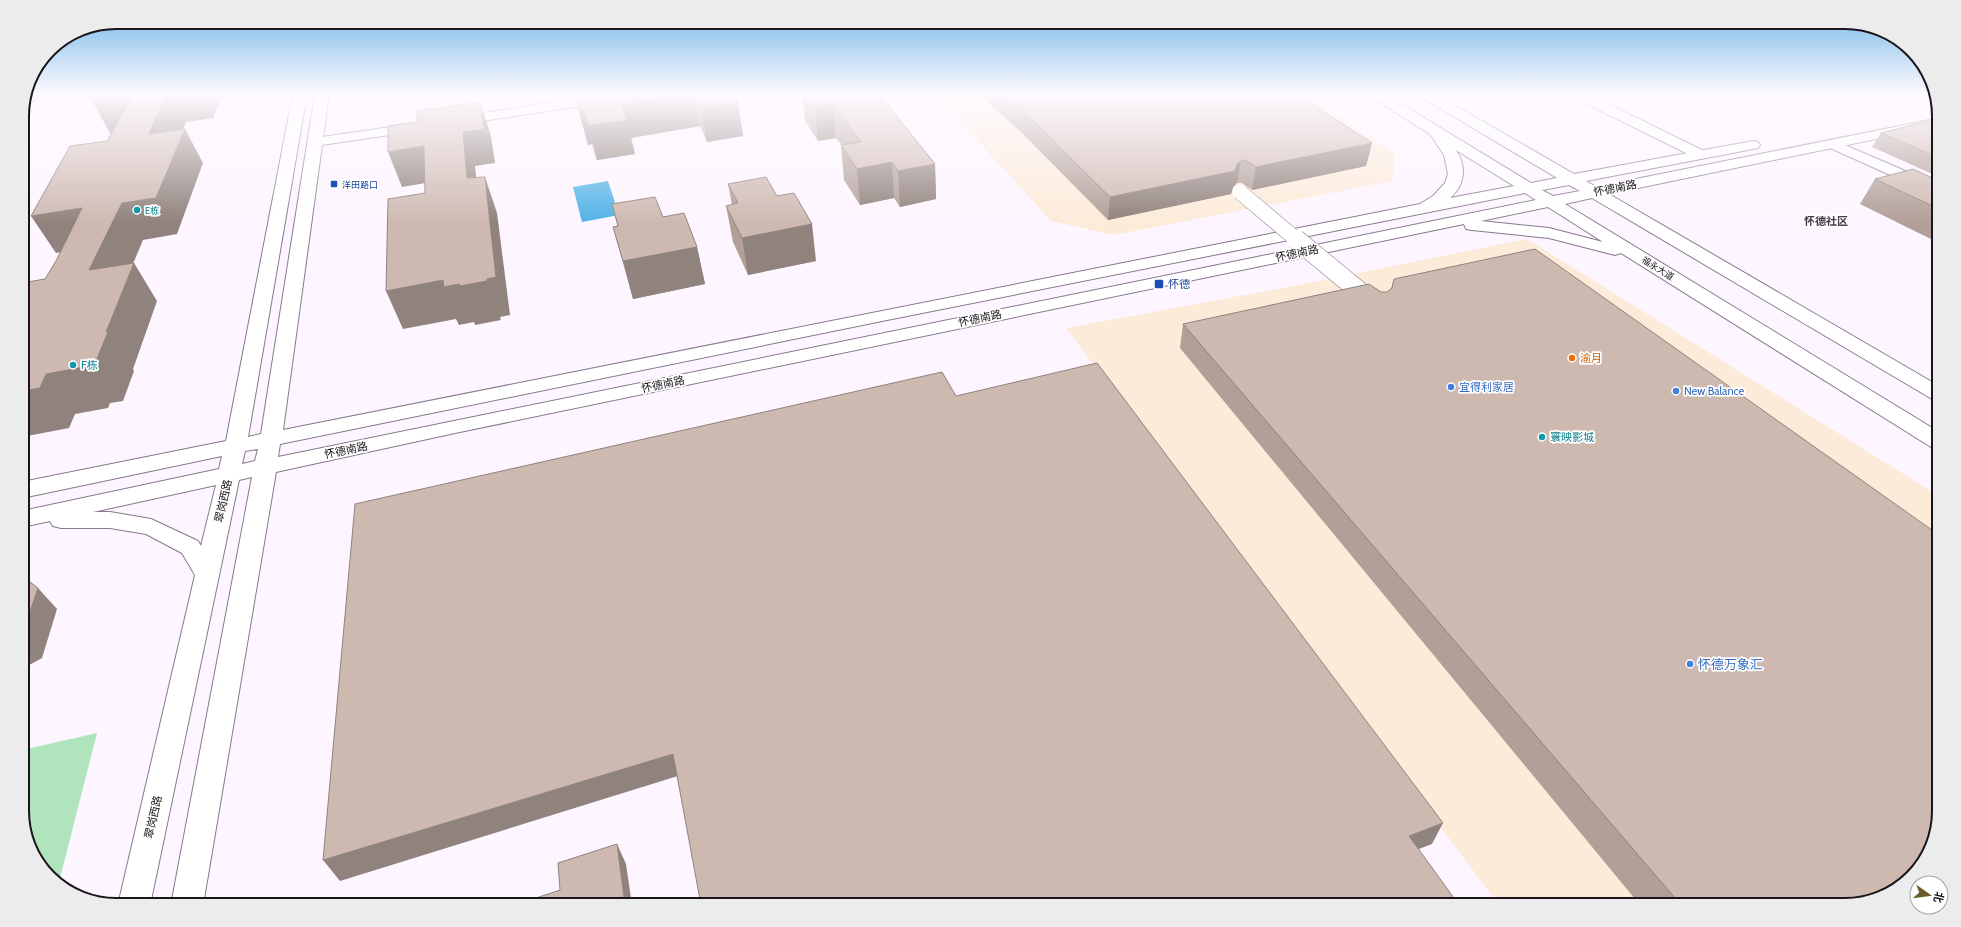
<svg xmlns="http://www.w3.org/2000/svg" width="1961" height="927" font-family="Cabin,'Noto Sans SC',sans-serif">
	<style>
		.commercial { fill: #fcebd9 }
		.green { fill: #afe4bc }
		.water { fill: #50b2e6 }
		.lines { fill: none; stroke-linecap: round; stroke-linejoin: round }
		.minor-casing { stroke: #877a8a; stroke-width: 2 }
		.major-casing { stroke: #877a8a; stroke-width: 2 }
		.minor { fill: #fff; fill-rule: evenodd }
		.major { fill: #fff; fill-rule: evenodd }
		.minor-bridge-far1-casing { stroke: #877a8a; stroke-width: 16; stroke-linecap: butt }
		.minor-bridge-casing { stroke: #877a8a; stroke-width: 20; stroke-linecap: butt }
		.minor-bridge-far1 { stroke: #fff; stroke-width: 15 }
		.minor-bridge { stroke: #fff; stroke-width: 19 }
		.wall { fill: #b19f98 }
		.shaded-wall { fill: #90827c }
		.building { fill: #ceb9b1; stroke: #90827c }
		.transit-dot { fill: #1a4fb4; stroke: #fff; stroke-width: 1.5 }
		.culture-dot { fill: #0f9aa8; stroke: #fff; stroke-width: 1.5 }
		.food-dot { fill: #e8710a; stroke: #fff; stroke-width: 1.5 }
		.shop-dot { fill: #3f7fe0; stroke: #fff; stroke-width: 1.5 }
		.labels { text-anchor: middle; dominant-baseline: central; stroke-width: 3.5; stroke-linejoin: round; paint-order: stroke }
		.far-transit-label { font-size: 9px; fill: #164399; stroke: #fff; text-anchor: start }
		.far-culture-label { font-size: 9px; fill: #0d838f; stroke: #fff; text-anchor: start }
		.far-street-label { font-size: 9px; fill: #19151b; stroke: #fff }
		.street-label { font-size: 11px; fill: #19151b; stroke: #fff }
		.far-quarter-label { font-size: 11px; font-weight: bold; fill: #473c4a; stroke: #fff }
		.transit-label { font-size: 11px; fill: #164399; stroke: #fff; text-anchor: start }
		.food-label { font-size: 11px; fill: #c56008; stroke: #fff; text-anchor: start }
		.culture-label { font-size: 11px; fill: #0d838f; stroke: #fff; text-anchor: start }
		.shop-label { font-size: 11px; fill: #366cbe; stroke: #fff; text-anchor: start }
		.near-shop-label { font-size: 13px; fill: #366cbe; stroke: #fff; text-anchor: start }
		.rim { fill: none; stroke: #19151b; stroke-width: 2 }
	</style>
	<rect width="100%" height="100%" fill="#fdf5ff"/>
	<g class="commercial">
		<polygon points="935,94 1305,94 1395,154 1392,181 1114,235 1051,221"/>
		<polygon points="1527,239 1939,496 1939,811 1845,905 1499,905 1066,328 1294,286"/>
	</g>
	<polygon class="green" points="97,733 59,882 38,863 22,817 22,750"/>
	<polygon class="water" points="608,181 619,215 582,222 573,187"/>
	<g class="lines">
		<defs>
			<g id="minor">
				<polygon points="611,94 643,94 641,97 636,98 455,125 450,124 448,121 450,118 455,117"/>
				<polygon points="1571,94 1588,94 1706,152 1708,155 1706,158 1696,158 1573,97"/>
				<polygon points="418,123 423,124 425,127 423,130 315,146 310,145 308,142 310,139 315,138"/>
				<polygon points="1833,140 1931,182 1933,185 1931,188 1925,190 1919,188 1828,147 1826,144 1828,141"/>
			</g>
			<path id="major" d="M 293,94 L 307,94 L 248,437 L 261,434 L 315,94 L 329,94 L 283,430 L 1420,204 L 1433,196 L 1445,183 L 1448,174 L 1444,155 L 1430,134 L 1371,97 L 1369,94 L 1385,94 L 1531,183 L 1557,178 L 1421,97 L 1419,94 L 1435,94 L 1574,174 L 1753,141 L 1758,142 L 1760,145 L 1758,148 L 1753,149 L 1586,181 L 1596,187 L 1939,118 L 1939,126 L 1609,194 L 1939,386 L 1939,401 L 1932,399 L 1592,198 L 1565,204 L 1939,432 L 1939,449 L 1931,447 L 1621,253 L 1615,255 L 1549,238 L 1472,230 L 1466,229 L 1464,224 L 455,433 L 276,472 L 203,905 L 171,905 L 252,477 L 239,480 L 150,905 L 118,905 L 195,575 L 182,553 L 146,534 L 110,528 L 61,528 L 53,526 L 50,521 L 22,527 L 22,511 L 219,469 L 222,456 L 22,498 L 22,482 L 226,441 ZM 1456,150 L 1514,186 L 1450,198 C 1465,185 1467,167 1456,150 ZM 1569,185 L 1580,191 L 1553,196 L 1542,190 ZM 1525,193 L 1536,200 L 278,457 L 280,444 L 887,320 ZM 1548,207 L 1603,242 L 1549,228 L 1481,221 ZM 258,449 L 255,461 L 242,464 L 245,451 ZM 216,485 L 201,546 L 198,541 L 151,519 L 110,512 L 93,512 Z"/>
		</defs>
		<use href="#minor" class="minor-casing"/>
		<use href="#major" class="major-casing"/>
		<use href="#minor" class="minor"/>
		<use href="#major" class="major"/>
		<defs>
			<polyline id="minor-bridge-far1" points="1240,192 1297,240"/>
			<polyline id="minor-bridge" points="1296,239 1376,305"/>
		</defs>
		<use href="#minor-bridge-far1" class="minor-bridge-far1-casing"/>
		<use href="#minor-bridge" class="minor-bridge-casing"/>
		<use href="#minor-bridge-far1" class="minor-bridge-far1"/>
		<use href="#minor-bridge" class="minor-bridge"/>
	</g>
	<g class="wall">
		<polygon points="574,94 735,94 743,136 707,142 700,126 631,138 635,154 597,160 592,144 588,145"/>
		<polygon points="802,94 879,94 935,164 936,199 900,207 894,198 860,205 844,180 841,145 842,145 836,138 818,141 805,121"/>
		<polygon points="980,94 1297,94 1372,143 1366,166 1252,190 1242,183 1237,183 1233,187 1231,194 1108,220 1023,134 989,103"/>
		<polygon points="1939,118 1939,177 1872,147 1881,133"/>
		<polygon points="1875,179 1939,181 1939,243 1860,204"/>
		<polygon points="728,184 777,196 816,261 748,275 733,242 726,206 732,205"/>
		<polygon points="612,204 663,217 697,247 705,284 633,299 613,227 618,226"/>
		<polygon points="1394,279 1845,905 1640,905 1180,348 1183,324 1381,292 1387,292 1391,289"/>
	</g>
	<g class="shaded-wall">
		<polygon points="26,94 38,94 39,95 22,118 22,110"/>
		<polygon points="134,94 223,94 213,118 186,122 168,169 149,134 151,128 110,133 91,99"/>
		<polygon points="690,94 694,94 700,126 631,138 635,154 597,160 588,126 621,104"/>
		<polygon points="730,94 735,94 736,102 738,102 743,136 707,142 701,108"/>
		<polygon points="480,102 491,136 495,163 475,166 480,214 467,178 463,132"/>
		<polygon points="833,104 836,138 818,141 815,107"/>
		<polygon points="584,110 592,144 588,145 579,111"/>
		<polygon points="185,129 203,163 177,234 143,240 114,309 89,270 101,245 56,253 31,216 82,208 122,203"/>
		<polygon points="1372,143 1366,166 1252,190 1256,167"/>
		<polygon points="424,146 437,181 402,187 388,152"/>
		<polygon points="1241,161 1237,183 1233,187 1231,194 1108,220 1110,197 1237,164"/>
		<polygon points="892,162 894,198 860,205 857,169"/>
		<polygon points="935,164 936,199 900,207 898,171"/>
		<polygon points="485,177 497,213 510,315 500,317 501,320 475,325 474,322 459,325 456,319 403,329 386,291 443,280 487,279"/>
		<polygon points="812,224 816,261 748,275 742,238"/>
		<polygon points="697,247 705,284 633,299 623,261"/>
		<polygon points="134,263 157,301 133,369 134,371 123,401 110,403 108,408 75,414 69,428 22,437 22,391 46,374 82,364 106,332"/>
		<polygon points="38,588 57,609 42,658 22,669 22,635"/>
		<polygon points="673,754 681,775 340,881 323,860"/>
		<polygon points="1443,823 1432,844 1398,857 1409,836"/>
		<polygon points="617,844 626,864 632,905 625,905"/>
	</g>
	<g class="building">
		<polygon points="95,94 166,94 149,134 185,129 156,198 122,203 89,270 134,263 106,332 108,332 96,361 82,364 80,368 46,374 40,388 22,391 22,283 45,279 56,261 82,208 31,216 70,146 107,141 134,94 91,99"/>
		<polygon points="574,94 690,94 621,104 627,120 588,126 584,110 579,111"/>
		<polygon points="694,94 733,94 738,102 701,108"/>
		<polygon points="806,94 879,94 935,164 898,171 892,162 857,169 841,145 861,142 833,104 815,107"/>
		<polygon points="1003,94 1297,94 1372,143 1256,167 1246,160 1241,161 1237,164 1235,171 1110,197 1024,112"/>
		<polygon points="480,102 484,129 463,132 467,178 485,177 496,277 487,279 487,281 460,286 459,284 444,287 443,280 386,291 388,199 425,193 424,146 388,152 388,126 417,122 417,111"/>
		<polygon points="1939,118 1939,158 1881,133"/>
		<polygon points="1913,169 1939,181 1939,209 1875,179"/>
		<polygon points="766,177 777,196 794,193 812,224 742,238 726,206 738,203 728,184"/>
		<polygon points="655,197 663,217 684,213 697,247 623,261 613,227 618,226 612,204"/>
		<polygon points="1535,249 1939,535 1939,811 1929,852 1897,889 1845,905 1681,905 1183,324 1369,284 1381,292 1387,292 1392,288 1394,279"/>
		<polygon points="1097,363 1443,823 1409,836 1459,905 701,905 673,754 323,860 355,504 942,372 956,396"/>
		<polygon points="22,576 38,588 22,635"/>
		<polygon points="617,844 625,905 515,905 560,890 558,863"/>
	</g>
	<linearGradient id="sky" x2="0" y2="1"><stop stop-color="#6bb3e7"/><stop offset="0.42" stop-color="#fefaff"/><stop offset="1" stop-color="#fefaff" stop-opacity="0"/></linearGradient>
	<rect width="1961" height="223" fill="url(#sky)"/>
	<g class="transit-dot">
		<rect x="330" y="180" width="8" height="8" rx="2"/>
		<rect x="1154" y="279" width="10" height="10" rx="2"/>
	</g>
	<g class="culture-dot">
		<circle cx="137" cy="210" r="4"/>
		<circle cx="73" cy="365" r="4"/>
		<circle cx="1542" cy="437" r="4"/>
	</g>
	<circle class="food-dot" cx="1572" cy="358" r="4"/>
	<g class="shop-dot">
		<circle cx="1451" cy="387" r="4"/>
		<circle cx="1676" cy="391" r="4"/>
		<circle cx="1690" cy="664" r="4"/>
	</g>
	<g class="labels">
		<g class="far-transit-label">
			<text x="342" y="184">洋田路口</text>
		</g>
		<g class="far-culture-label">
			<text x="145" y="210">E栋</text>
		</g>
		<g class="far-street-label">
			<text transform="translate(1658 268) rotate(32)">福永大道</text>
		</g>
		<g class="street-label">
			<text transform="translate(1615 188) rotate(-11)">怀德南路</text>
			<text transform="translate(1297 253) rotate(-12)">怀德南路</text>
			<text transform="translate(980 318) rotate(-12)">怀德南路</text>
			<text transform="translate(663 384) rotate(-12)">怀德南路</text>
			<text transform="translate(346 450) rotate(-12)">怀德南路</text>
			<text transform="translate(223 501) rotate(-77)">翠岗西路</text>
			<text transform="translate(153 817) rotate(-77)">翠岗西路</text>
		</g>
		<g class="far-quarter-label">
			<text x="1826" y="221">怀德社区</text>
		</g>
		<g class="transit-label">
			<text x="1168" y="284">怀德</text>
		</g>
		<g class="food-label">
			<text x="1580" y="358">渝月</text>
		</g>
		<g class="culture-label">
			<text x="81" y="365">F栋</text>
			<text x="1550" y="437">寰映影城</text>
		</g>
		<g class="shop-label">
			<text x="1459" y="387">宜得利家居</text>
			<text x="1684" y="391">New Balance</text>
		</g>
		<g class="near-shop-label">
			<text x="1698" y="664">怀德万象汇</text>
		</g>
	</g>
	<path d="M0 0H1961V927H0ZM116 29H1845A87 87 0 0 1 1932 116V811A87 87 0 0 1 1845 898H116A87 87 0 0 1 29 811V116A87 87 0 0 1 116 29Z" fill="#edeced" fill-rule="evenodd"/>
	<path class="rim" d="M116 29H1845A87 87 0 0 1 1932 116V811A87 87 0 0 1 1845 898H116A87 87 0 0 1 29 811V116A87 87 0 0 1 116 29Z"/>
	<g transform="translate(1929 895) rotate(104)"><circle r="19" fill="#ffffff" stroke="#a3a1a4"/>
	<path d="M0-3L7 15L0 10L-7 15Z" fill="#6a5b29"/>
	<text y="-6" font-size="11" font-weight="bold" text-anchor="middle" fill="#19151b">北</text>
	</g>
</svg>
